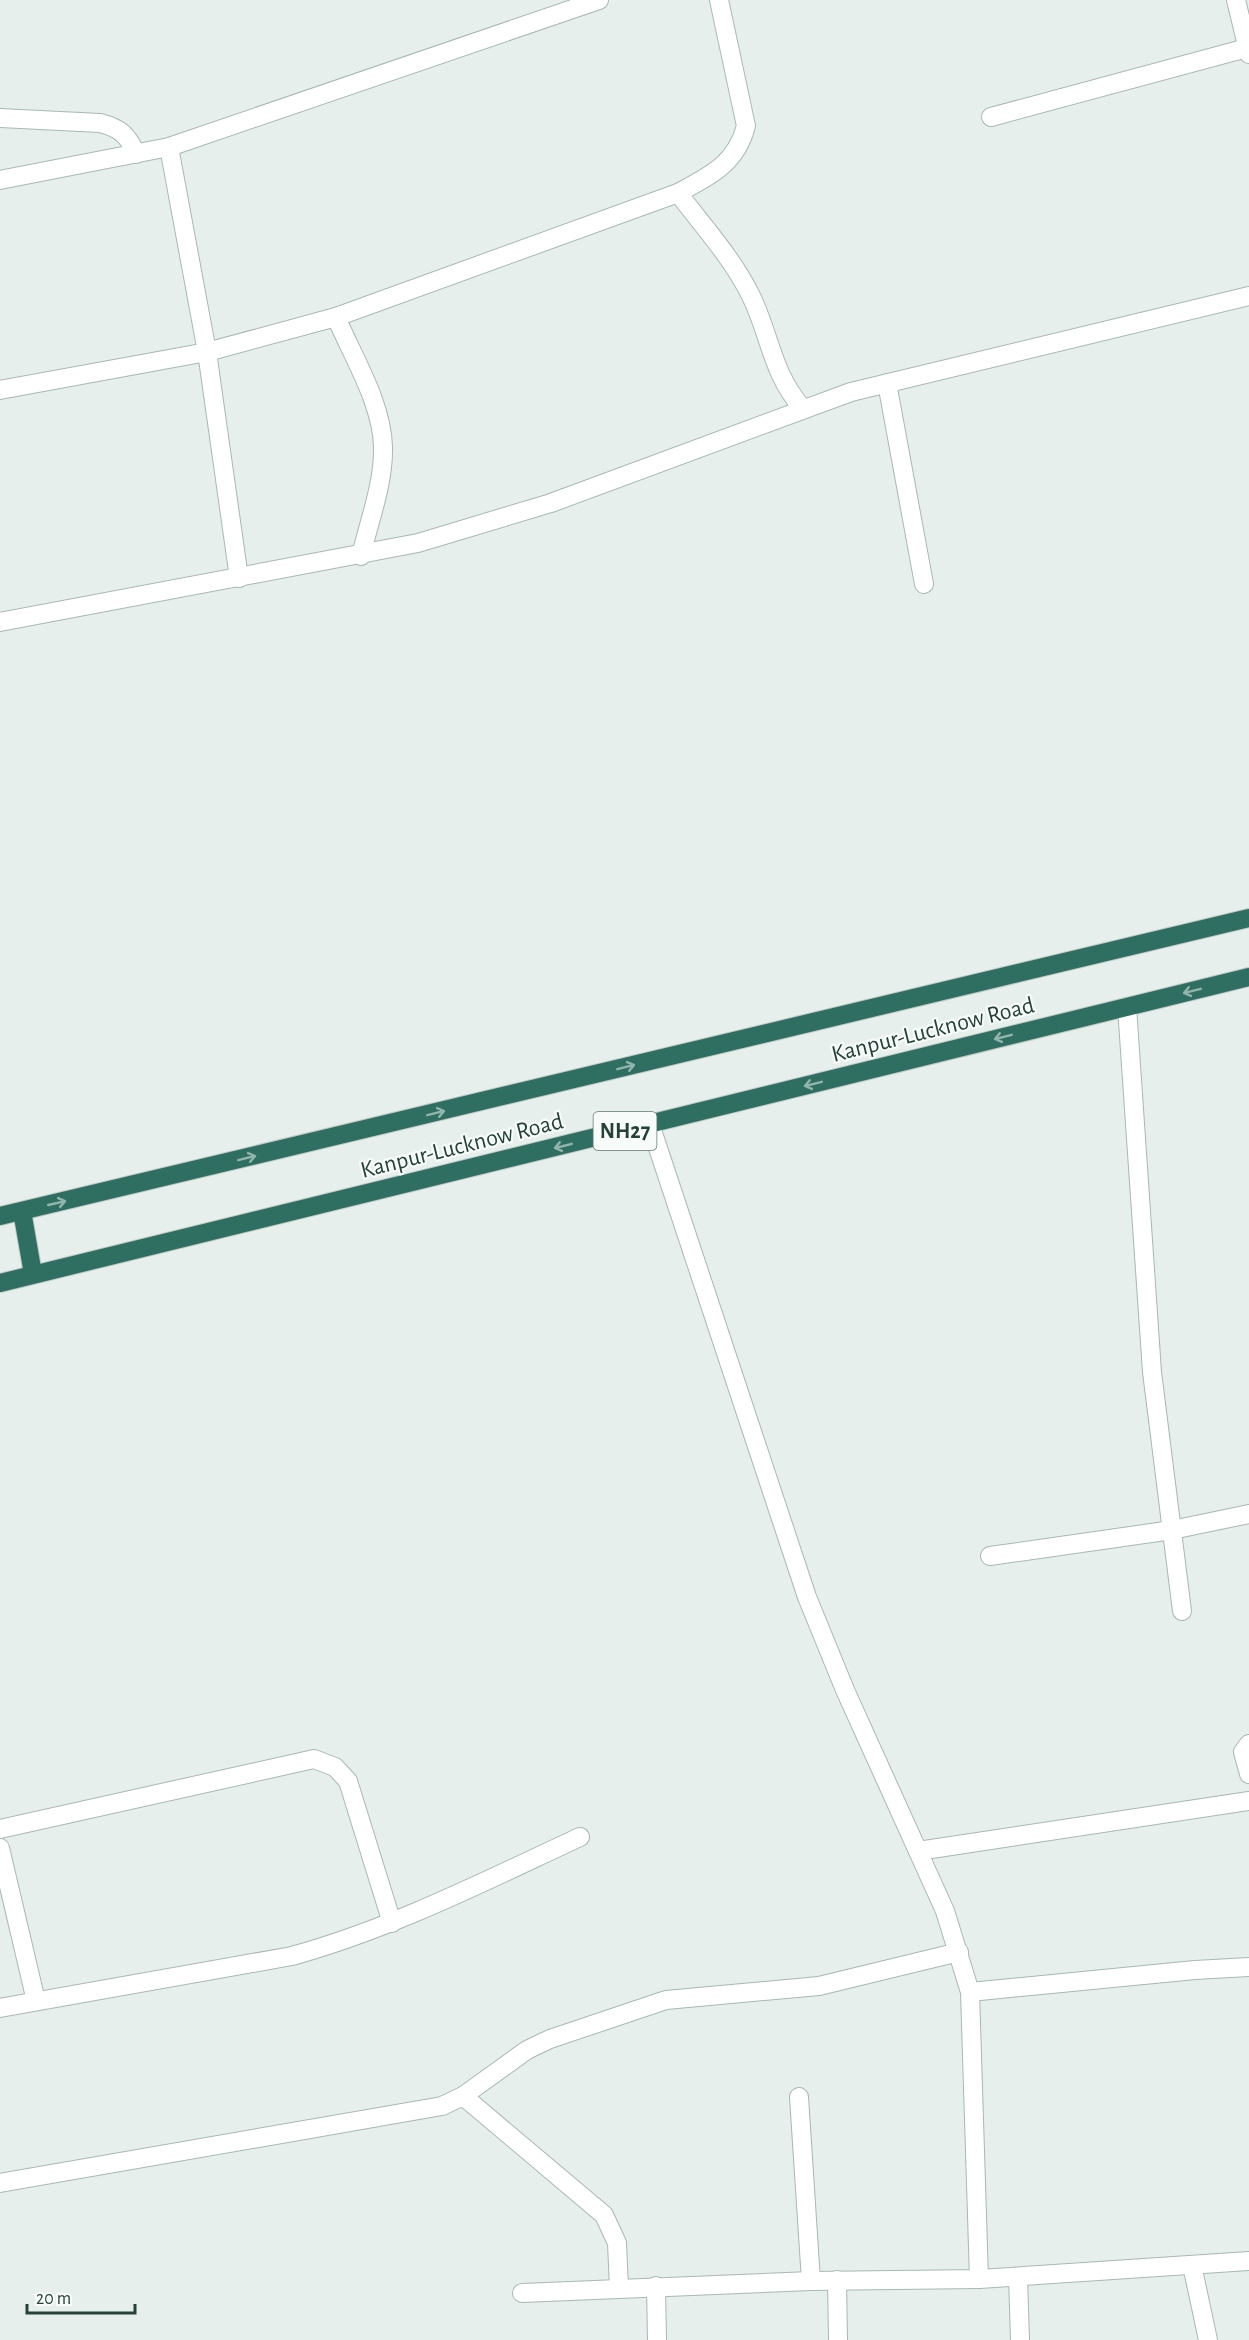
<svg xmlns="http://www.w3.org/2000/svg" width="1249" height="2340" font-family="'Alegreya Sans',sans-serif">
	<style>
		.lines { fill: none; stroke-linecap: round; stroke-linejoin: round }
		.minor-casing { stroke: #a8b8b2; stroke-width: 20 }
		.highway-casing { stroke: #c2cac8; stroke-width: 20 }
		.minor { stroke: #fff; stroke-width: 18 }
		.highway { stroke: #2f6f62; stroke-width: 18 }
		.oneway { stroke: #93b5ae }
		.labels { text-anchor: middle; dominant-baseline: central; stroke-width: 4.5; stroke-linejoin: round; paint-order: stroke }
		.shield { fill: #f7fbf9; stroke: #637a73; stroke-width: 1.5 }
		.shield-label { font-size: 22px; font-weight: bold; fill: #24423a }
		.street-label { font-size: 24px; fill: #24423a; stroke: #f7fbf9 }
	</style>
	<rect width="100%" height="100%" fill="#e6efeb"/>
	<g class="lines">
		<defs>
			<g id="minor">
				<polyline points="1236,0 1249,54"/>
				<polyline points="991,117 1247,48"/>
				<path d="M 0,118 L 100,123 C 120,128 128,135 136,154"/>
				<polyline points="169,147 207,352 239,578"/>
				<polyline points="0,180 169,147 599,0"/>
				<path d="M 678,193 C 703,226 733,259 751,296 C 771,337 771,372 803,409"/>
				<path d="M 336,317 C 353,357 382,403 383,447 C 384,483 369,521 361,556"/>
				<polyline points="887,383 924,584"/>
				<path d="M 0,390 L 207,352 L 336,317 L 678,193 C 710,176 736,164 746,126 L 719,0"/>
				<polyline points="0,622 418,543 551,503 851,392 1249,296"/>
				<polyline points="1127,1007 1152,1372 1182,1611"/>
				<polyline points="650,1124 807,1597 845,1690 945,1911 970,1992 979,2279"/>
				<polyline points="990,1556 1172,1530 1249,1514"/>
				<polyline points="1249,1744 1243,1752 1249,1774"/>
				<polyline points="0,1829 314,1759 335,1767 348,1781 392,1923"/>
				<polyline points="0,1848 36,2001"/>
				<polyline points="918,1851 1249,1801"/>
				<polyline points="970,1992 1195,1970 1249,1967"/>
				<path d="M 0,2008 L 292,1956 C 393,1928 485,1881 580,1837"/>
				<polyline points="463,2096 604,2215 617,2243 619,2288"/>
				<polyline points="799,2097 811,2281"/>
				<polyline points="0,2183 442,2106 463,2096 527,2050 550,2039 666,2000 819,1986 959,1952"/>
				<polyline points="1192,2265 1208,2340"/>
				<polyline points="1018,2277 1020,2340"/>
				<polyline points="837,2280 838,2340"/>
				<polyline points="656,2286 657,2340"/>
				<polyline points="522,2293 811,2281 979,2279 1249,2261"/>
			</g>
			<g id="highway">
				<polyline points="22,1211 33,1274"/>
				<polyline points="0,1216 1249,918"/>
				<polyline points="0,1283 1249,977"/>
			</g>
		</defs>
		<use href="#minor" class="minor-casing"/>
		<use href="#highway" class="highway-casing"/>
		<use href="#minor" class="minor"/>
		<use href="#highway" class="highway"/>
	</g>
	<defs><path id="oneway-shaft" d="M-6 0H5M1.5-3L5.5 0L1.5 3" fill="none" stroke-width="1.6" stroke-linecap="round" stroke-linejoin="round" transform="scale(1.5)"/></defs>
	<g class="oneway">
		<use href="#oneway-shaft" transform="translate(1192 991) rotate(166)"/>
		<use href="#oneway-shaft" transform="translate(1003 1037) rotate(166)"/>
		<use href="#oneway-shaft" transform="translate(626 1067) rotate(-14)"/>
		<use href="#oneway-shaft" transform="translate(813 1084) rotate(166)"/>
		<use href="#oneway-shaft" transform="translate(436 1113) rotate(-14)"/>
		<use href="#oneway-shaft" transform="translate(563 1146) rotate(166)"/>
		<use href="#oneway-shaft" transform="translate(247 1158) rotate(-14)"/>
		<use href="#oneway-shaft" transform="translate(57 1203) rotate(-13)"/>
	</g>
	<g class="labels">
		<rect class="shield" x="593.5" y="1112" width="63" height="38" rx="4.5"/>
		<g class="shield-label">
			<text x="625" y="1131">NH27</text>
		</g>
		<g class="street-label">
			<text transform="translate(933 1030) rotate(-14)">Kanpur-Lucknow Road</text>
			<text transform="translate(462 1146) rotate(-14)">Kanpur-Lucknow Road</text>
		</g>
	</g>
	<path d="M27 2304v9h108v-9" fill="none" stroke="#24423a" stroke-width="3"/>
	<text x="36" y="2304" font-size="18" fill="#24423a" stroke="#f7fbf9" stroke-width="4.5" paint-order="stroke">20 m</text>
</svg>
